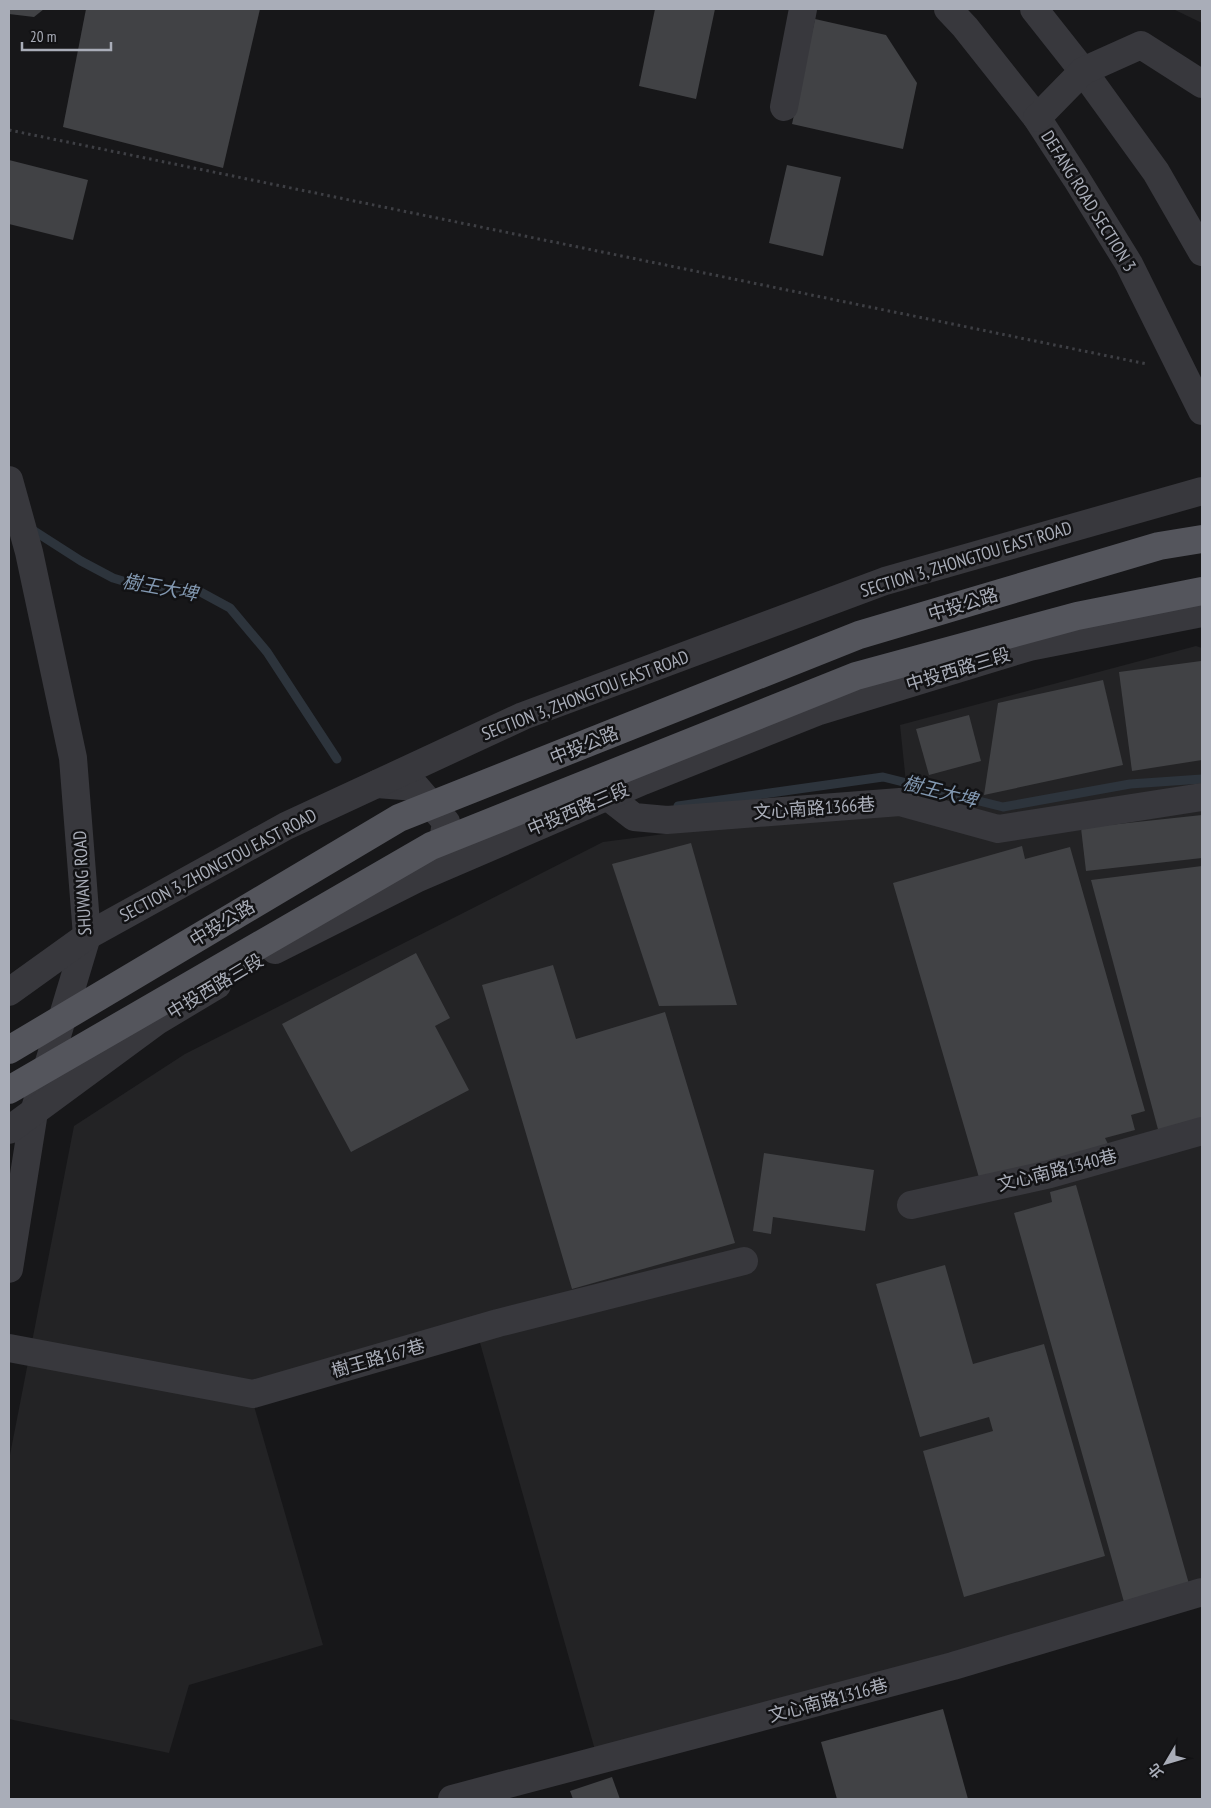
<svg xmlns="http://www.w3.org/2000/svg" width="1211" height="1808" font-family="'PT Sans Narrow','Noto Sans TC',sans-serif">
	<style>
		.built { fill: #232325 }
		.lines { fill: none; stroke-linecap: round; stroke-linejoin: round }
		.stream { stroke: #2d343c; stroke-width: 9 }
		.building { fill: #414245 }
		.path { stroke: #3e3f44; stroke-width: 3; stroke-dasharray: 2.5 4; stroke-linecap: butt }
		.minor { stroke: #38383d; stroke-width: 28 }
		.major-bridge { stroke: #54555c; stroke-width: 28 }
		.labels { text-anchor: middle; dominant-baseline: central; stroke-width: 5; stroke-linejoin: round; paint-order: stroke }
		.street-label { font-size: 18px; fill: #a9adb8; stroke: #121214 }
		.water-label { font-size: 19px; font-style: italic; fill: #8298b1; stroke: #121214 }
	</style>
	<rect width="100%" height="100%" fill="#171719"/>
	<g class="built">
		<polygon points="1173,9 1202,9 1202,23"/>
		<polygon points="1196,646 1202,648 1202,1582 597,1757 475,1325 254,1406 323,1645 189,1685 169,1753 9,1719 9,1460 74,1126 185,1054 603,842 908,802 900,725"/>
	</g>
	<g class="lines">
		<g class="stream">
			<polyline points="28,527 81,561 113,578 143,587 195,589 230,608 267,652 337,759"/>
			<polyline points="678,806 883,777 1003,807 1130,784 1202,779"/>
		</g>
	</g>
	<g class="building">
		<polygon points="9,9 44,9 34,17 9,14"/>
		<polygon points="86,9 260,9 223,168 63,127"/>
		<polygon points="655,9 715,9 696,99 639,86"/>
		<polygon points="815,19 886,35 917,83 903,149 792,124"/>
		<polygon points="9,160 88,180 73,240 9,224"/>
		<polygon points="787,165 841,177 823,256 769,243"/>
		<polygon points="1201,661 1202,760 1132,771 1119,672"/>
		<polygon points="1103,680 1123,765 984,795 998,703"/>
		<polygon points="969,715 981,761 929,775 916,729"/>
		<polygon points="1202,815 1202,858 1086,871 1081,828"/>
		<polygon points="691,843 737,1005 659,1006 612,864"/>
		<polygon points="1022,846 1025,859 1070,847 1145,1111 1131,1115 1135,1130 1105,1138 1108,1144 980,1181 893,883"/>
		<polygon points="1202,866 1202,1122 1159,1133 1091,880"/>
		<polygon points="416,953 450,1018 435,1026 469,1090 351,1152 282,1024"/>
		<polygon points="553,965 576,1039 665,1012 735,1243 572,1289 482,985"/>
		<polygon points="764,1153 874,1170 865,1231 773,1217 771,1234 753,1231"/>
		<polygon points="1076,1185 1189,1584 1124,1602 1014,1213 1052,1202 1050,1192"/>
		<polygon points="945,1265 973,1364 1044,1344 1105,1556 964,1597 923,1451 993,1431 989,1417 920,1437 876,1284"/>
		<polygon points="943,1709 968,1799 837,1799 821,1742"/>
		<polygon points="612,1777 620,1799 573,1799 570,1791"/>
	</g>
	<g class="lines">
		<polyline class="path" points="9,130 1147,364"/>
		<g class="minor">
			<polyline points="948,9 965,27 1037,118 1076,178 1129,264 1202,411"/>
			<polyline points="1034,9 1083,71 1156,172 1202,252"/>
			<polyline points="784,107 803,9"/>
			<polyline points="1037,118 1083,71 1141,45 1202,84"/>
			<polyline points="9,480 29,552 73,758 87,936 34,1112 9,1269"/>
			<polyline points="377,784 416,787 446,822 441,854 435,860"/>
			<polyline points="607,796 634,817 667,820 900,802 998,829 1202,797"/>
			<polyline points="275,950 416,879 643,781 819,711 1029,647 1202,613"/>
			<polyline points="9,992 87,936 286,826 523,716 885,581 1202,491"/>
			<polyline points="9,1130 157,1021 217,985"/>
			<polyline points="911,1205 1050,1174 1202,1131"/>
			<polyline points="9,1348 253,1394 498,1323 744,1261"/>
			<polyline points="452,1799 953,1666 1202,1592"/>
		</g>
		<g class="major-bridge">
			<polyline points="9,1050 399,818 859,635 1159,546 1202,539"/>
			<polyline points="9,1090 431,846 856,676 1077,616 1202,591"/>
		</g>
	</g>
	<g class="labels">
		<g class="street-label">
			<text transform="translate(1089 201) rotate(58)">DEFANG ROAD SECTION 3</text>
			<text transform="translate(966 559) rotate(-17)">SECTION 3, ZHONGTOU EAST ROAD</text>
			<text transform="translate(963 604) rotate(-17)">中投公路</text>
			<text transform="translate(958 669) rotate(-17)">中投西路三段</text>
			<text transform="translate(585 695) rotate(-21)">SECTION 3, ZHONGTOU EAST ROAD</text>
			<text transform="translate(584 745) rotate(-22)">中投公路</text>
			<text transform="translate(814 808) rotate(-4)">文心南路1366巷</text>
			<text transform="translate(578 809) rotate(-23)">中投西路三段</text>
			<text transform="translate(218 865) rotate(-28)">SECTION 3, ZHONGTOU EAST ROAD</text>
			<text transform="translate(82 883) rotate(-93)">SHUWANG ROAD</text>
			<text transform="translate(222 923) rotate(-31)">中投公路</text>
			<text transform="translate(215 986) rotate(-31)">中投西路三段</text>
			<text transform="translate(1057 1170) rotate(-14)">文心南路1340巷</text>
			<text transform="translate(378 1358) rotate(-16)">樹王路167巷</text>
			<text transform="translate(828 1700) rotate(-15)">文心南路1316巷</text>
		</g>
		<g class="water-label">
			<text transform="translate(160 587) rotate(10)">樹王大埤</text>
			<text transform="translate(940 791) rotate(14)">樹王大埤</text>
		</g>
	</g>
	<rect width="1211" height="1808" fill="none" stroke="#a9adb8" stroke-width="20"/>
	<g transform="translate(1166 1763) rotate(232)" stroke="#121214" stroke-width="4" paint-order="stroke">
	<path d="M0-4L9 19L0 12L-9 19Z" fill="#a9adb8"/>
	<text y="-8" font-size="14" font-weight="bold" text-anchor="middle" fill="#a9adb8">北</text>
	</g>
	<path d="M22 42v8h89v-8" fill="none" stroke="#a9adb8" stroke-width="2.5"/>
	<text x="30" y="42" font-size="15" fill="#a9adb8" stroke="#121214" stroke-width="4" paint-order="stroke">20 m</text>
</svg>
